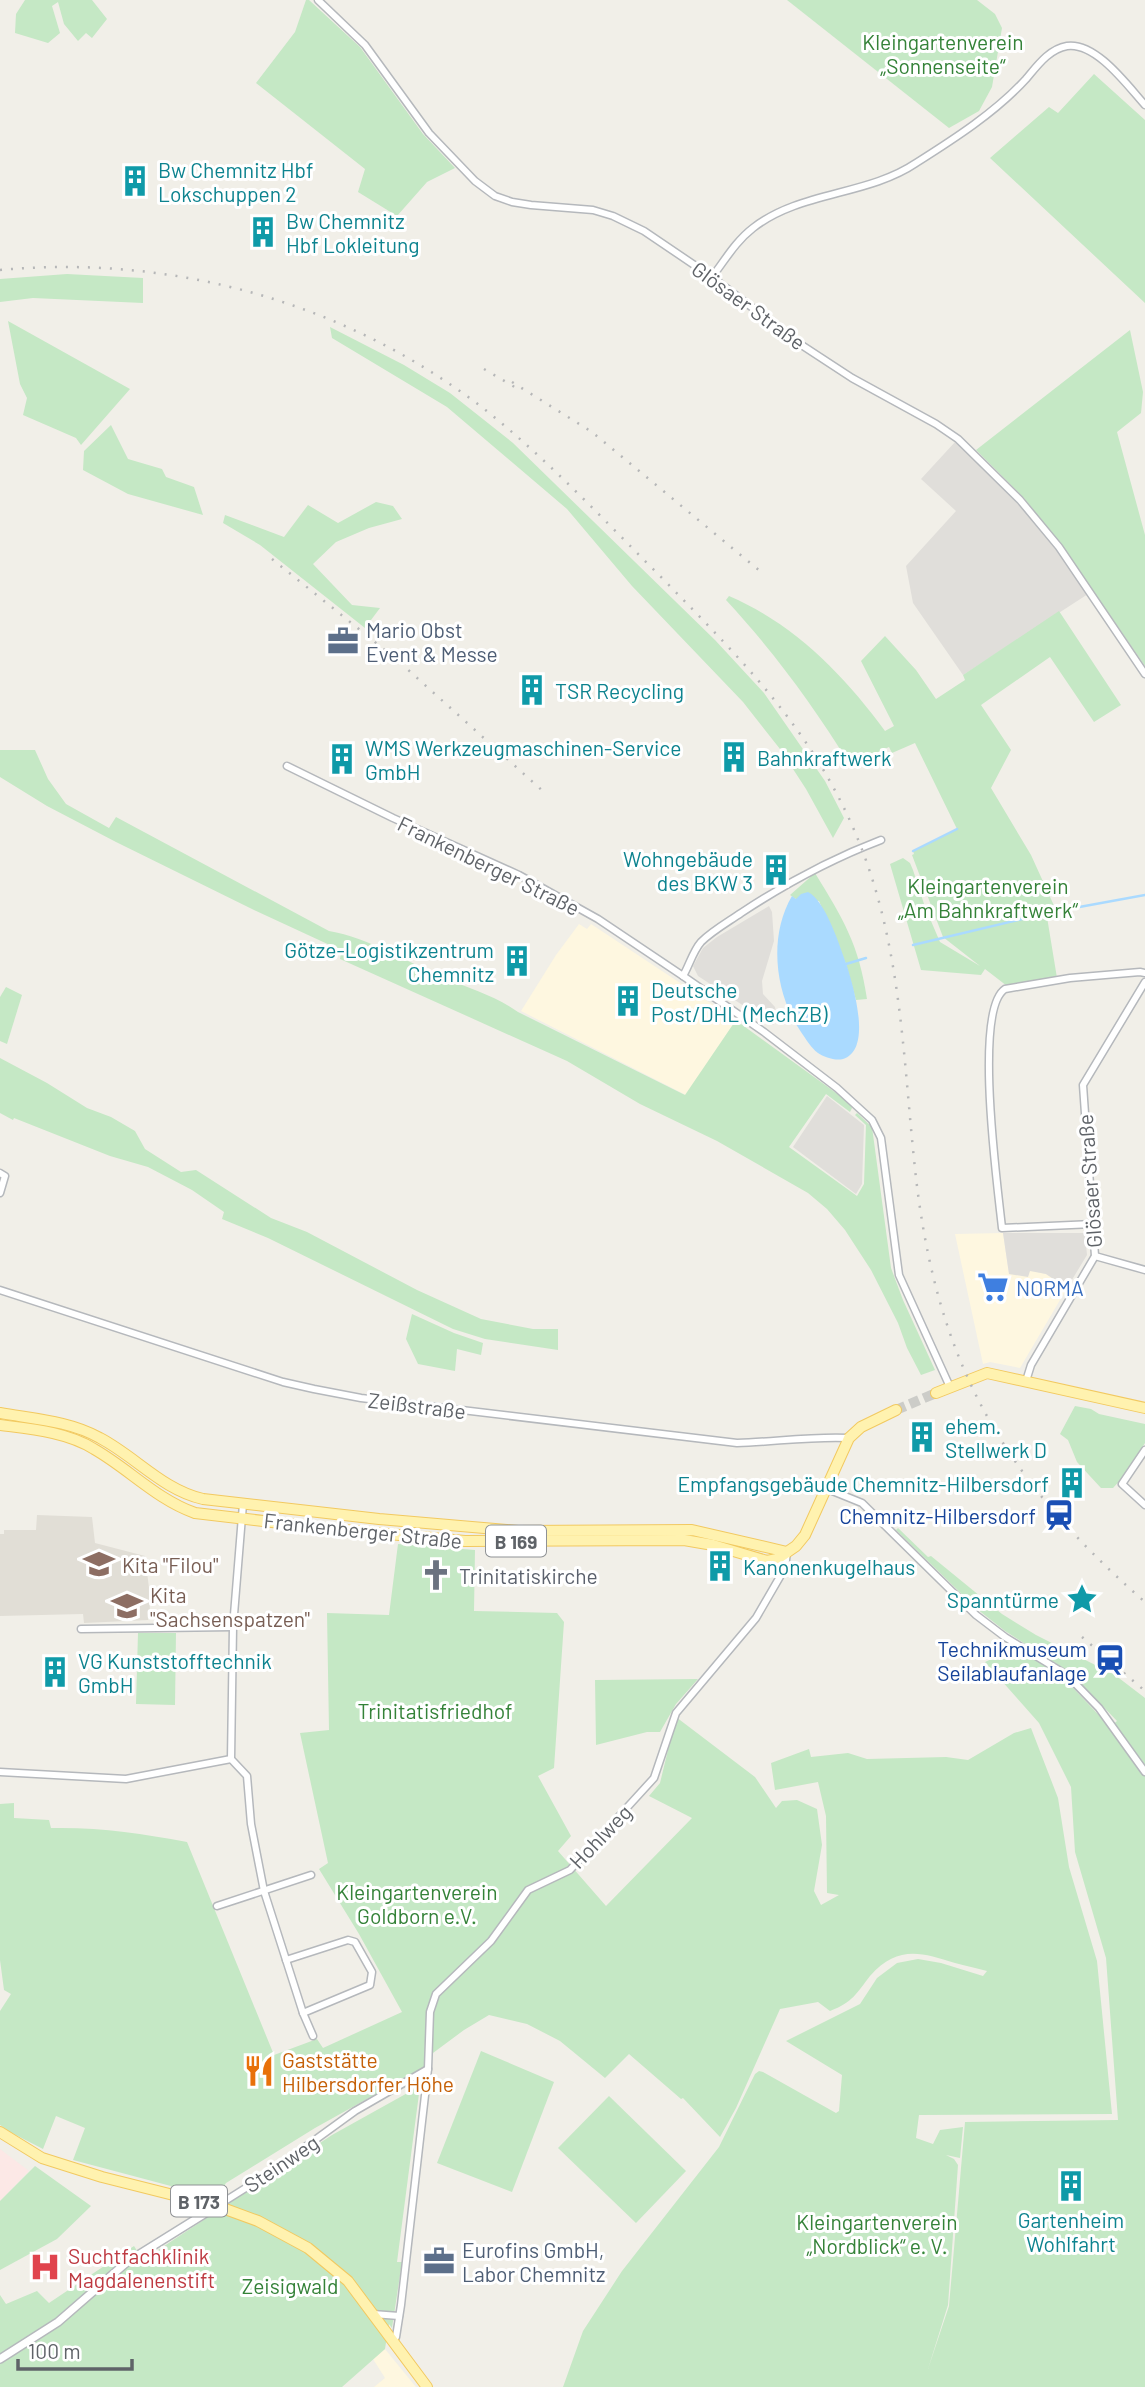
<svg xmlns="http://www.w3.org/2000/svg" width="1145" height="2387" font-family="Barlow,sans-serif">
	<style>
		.commercial { fill: #fef7e0 }
		.industrial { fill: #e0deda }
		.education { fill: #e1ded6 }
		.medical { fill: #fce8e6 }
		.green { fill: #c5e8c5 }
		.water { fill: #aadaff }
		.lines { fill: none; stroke-linecap: round; stroke-linejoin: round }
		.stream { stroke: #aadaff; stroke-width: 2.5 }
		.primary-tunnel { stroke: #ccccc8; stroke-width: 10; stroke-dasharray: 10 5; stroke-linecap: butt }
		.minor-casing { stroke: #b5b8bc; stroke-width: 9 }
		.tertiary-casing { stroke: #b5b8bc; stroke-width: 10 }
		.primary-casing { stroke: #f2c960; stroke-width: 12 }
		.minor { stroke: #fff; stroke-width: 6 }
		.tertiary { stroke: #fff; stroke-width: 7 }
		.primary { stroke: #fff2af; stroke-width: 10 }
		.rail { stroke: #b6b7b8; stroke-width: 2.5; stroke-dasharray: 2 9; stroke-linecap: butt }
		.labels { text-anchor: middle; dominant-baseline: central; stroke-width: 6; stroke-linejoin: round; paint-order: stroke }
		.shield { fill: #fff; stroke: #8f9295; stroke-width: 2 }
		.shield-label { font-size: 19px; font-weight: bold; fill: #5f6368 }
		.park-label { font-size: 21px; fill: #348238; stroke: #fff }
		.culture-label { font-size: 21px; fill: #0d838f; stroke: #fff; text-anchor: start }
		.street-label { font-size: 21px; fill: #5f6368; stroke: #fff }
		.service-label { font-size: 21px; fill: #4e5e75; stroke: #fff; text-anchor: start }
		.shop-label { font-size: 21px; fill: #366cbe; stroke: #fff; text-anchor: start }
		.transit-label { font-size: 21px; fill: #164399; stroke: #fff; text-anchor: end }
		.education-label { font-size: 21px; fill: #785e54; stroke: #fff; text-anchor: start }
		.worship-label { font-size: 21px; fill: #5b616d; stroke: #fff; text-anchor: start }
		.food-label { font-size: 21px; fill: #c56008; stroke: #fff; text-anchor: start }
		.health-label { font-size: 21px; fill: #be3a42; stroke: #fff; text-anchor: start }
	</style>
	<rect width="100%" height="100%" fill="#f1efe8"/>
	<g class="commercial">
		<polygon points="579,924 587,929 591,924 736,1020 686,1095 521,1011 556,955"/>
		<polygon points="1003,1233 1009,1274 1029,1270 1046,1274 1067,1288 1020,1368 990,1362 983,1364 955,1234"/>
		<polygon points="385,2349 416,2387 374,2387 385,2378 373,2359"/>
	</g>
	<g class="industrial">
		<polygon points="955,442 982,466 1030,517 1057,549 1088,594 963,675 913,603 906,566 956,511 921,479"/>
		<polygon points="769,906 772,912 774,941 762,981 763,994 775,1007 777,1018 773,1025 698,976 693,966 703,948 717,937"/>
		<polygon points="827,1096 864,1125 862,1184 856,1194 793,1147"/>
		<polygon points="1003,1233 1085,1233 1087,1255 1067,1288 1046,1274 1030,1271 1028,1277 1009,1274"/>
	</g>
	<polygon class="education" points="37,1515 92,1517 95,1543 145,1556 149,1588 150,1614 148,1620 84,1623 83,1614 0,1616 0,1534 4,1534 4,1530 36,1530"/>
	<polygon class="medical" points="0,2149 29,2171 0,2201"/>
	<g class="green">
		<polygon points="25,0 92,0 107,19 92,38 86,33 78,41 64,24 58,2 52,6 60,33 48,43 15,33 16,14"/>
		<polygon points="306,0 309,0 360,47 423,134 455,168 427,182 397,216 358,192 365,169 256,83 295,32"/>
		<polygon points="787,0 977,0 995,14 1002,28 992,87 979,111 949,128"/>
		<polygon points="1094,74 1145,120 1145,303 990,158 1049,107 1058,113"/>
		<polygon points="67,274 143,278 143,303 33,298 0,302 0,279"/>
		<polygon points="8,321 130,389 81,445 76,438 23,415 27,398 20,384"/>
		<polygon points="330,327 404,365 450,393 513,443 715,640 764,693 825,781 844,818 833,838 806,789 780,749 743,702 632,586 567,509 447,407 332,338"/>
		<polygon points="1130,330 1143,392 1141,413 1117,432 1145,535 1145,666 1063,547 1023,497 976,450"/>
		<polygon points="111,425 128,459 162,469 166,477 194,487 203,515 128,494 83,470 84,451"/>
		<polygon points="376,502 393,506 402,519 369,528 336,542 313,564 352,605 380,608 365,628 260,545 223,523 225,515 284,537 308,505 338,523"/>
		<path d="M 729,596 C 794,624 844,675 885,731 L 894,726 L 861,661 L 885,636 L 916,670 L 936,699 L 965,680 L 963,675 L 1059,611 L 1121,705 L 1094,722 L 1050,657 L 981,705 L 1011,750 L 991,788 L 1031,855 L 1056,910 L 1047,917 L 1057,978 L 1007,986 L 985,969 L 981,975 L 921,970 L 890,864 L 903,858 L 910,863 L 913,870 L 925,907 L 940,942 L 980,966 L 943,937 L 912,855 L 914,854 L 913,851 L 957,829 L 915,743 L 892,753 L 889,747 L 850,765 C 813,705 774,652 726,600 Z"/>
		<path d="M 0,750 L 35,750 L 48,779 L 66,804 L 109,828 L 116,817 L 329,931 C 369,938 407,962 445,978 C 470,989 496,996 518,1012 L 685,1095 L 736,1020 L 741,1024 L 850,1103 L 852,1108 L 850,1112 L 826,1094 L 789,1147 L 857,1196 L 864,1184 L 866,1125 L 855,1115 L 857,1113 L 872,1127 L 891,1268 L 903,1300 L 935,1370 L 921,1375 L 907,1348 L 898,1323 L 871,1270 L 845,1230 L 827,1209 L 808,1193 L 717,1141 L 640,1104 L 567,1061 L 340,959 L 341,953 L 334,947 L 254,910 L 116,842 L 47,806 L 0,777 Z"/>
		<path d="M 815,873 C 843,919 859,944 867,999 L 856,1000 L 846,964 L 819,901 L 796,899 L 790,895 Z"/>
		<polygon points="6,987 22,995 7,1044 0,1041 0,997"/>
		<polygon points="0,1058 47,1083 87,1108 111,1117 135,1131 145,1149 181,1172 196,1170 271,1218 307,1232 417,1290 481,1319 533,1329 558,1329 558,1350 485,1339 453,1329 268,1238 222,1219 224,1212 192,1190 148,1167 110,1156 14,1118 13,1120 0,1113"/>
		<polygon points="412,1314 454,1333 483,1343 481,1355 457,1349 455,1371 418,1364 406,1339"/>
		<polygon points="1075,1406 1091,1409 1099,1414 1145,1424 1145,1443 1124,1476 1113,1488 1101,1488 1077,1462 1068,1440 1060,1434"/>
		<path d="M 898,1528 L 928,1557 L 931,1556 L 1002,1614 L 1036,1635 L 1115,1675 L 1145,1698 L 1145,2387 L 921,2387 L 910,2381 L 921,2387 L 563,2387 L 583,2331 L 622,2271 L 719,2147 L 755,2074 L 759,2071 L 763,2072 L 836,2113 L 839,2111 L 842,2075 L 786,2041 L 860,2004 L 877,1978 L 897,1963 L 918,1959 L 941,1963 L 983,1976 L 987,1971 C 977,1968 965,1966 955,1963 C 921,1952 897,1945 870,1976 C 856,1994 853,2002 830,2011 L 818,2002 L 780,2009 L 736,2108 L 720,2137 L 683,2098 L 681,2099 L 629,2054 L 605,2078 L 560,2041 L 527,2024 L 489,2015 L 464,2030 L 433,2053 L 433,2012 L 428,2003 L 426,2066 L 315,2128 L 226,2183 L 216,2198 L 73,2160 L 85,2128 L 56,2116 L 43,2149 L 10,2132 L 0,2125 L 0,2011 L 11,1994 L 4,1990 L 0,1960 L 0,1804 L 14,1803 L 14,1818 L 49,1820 L 51,1828 C 99,1827 140,1833 187,1842 L 274,2055 L 317,2039 L 323,2048 L 402,2012 L 359,1934 L 319,1869 L 328,1863 L 300,1733 L 329,1730 L 327,1613 L 389,1615 L 398,1544 L 475,1550 L 474,1611 L 557,1613 L 564,1622 L 554,1768 L 538,1776 L 571,1836 L 558,1851 L 606,1906 L 692,1818 L 649,1796 L 660,1783 L 676,1717 L 755,1777 L 776,1808 L 782,1801 L 797,1800 L 817,1809 L 822,1845 L 814,1891 L 821,1905 L 839,1895 L 827,1893 L 826,1816 L 818,1782 L 775,1790 L 771,1763 L 809,1749 L 811,1757 L 848,1753 L 867,1759 L 946,1757 L 968,1760 L 1014,1733 L 1031,1728 L 1058,1798 L 1069,1867 L 1097,1961 L 1112,2114 L 919,2115 L 916,2138 L 933,2144 L 940,2130 L 963,2127 L 960,2158 L 946,2155 L 954,2159 L 958,2165 L 948,2305 L 928,2369 L 949,2306 L 965,2122 L 1118,2120 L 1106,1958 L 1075,1852 L 1071,1787 L 1039,1723 L 985,1662 L 998,1656 L 1011,1644 L 1061,1675 L 1110,1727 L 1117,1721 L 1071,1673 L 1005,1631 L 977,1609 L 896,1530 Z"/>
		<polygon points="138,1633 176,1633 175,1705 136,1704"/>
		<polygon points="698,1679 676,1704 660,1732 647,1732 596,1745 595,1680"/>
		<polygon points="481,2051 554,2082 512,2192 437,2163"/>
		<polygon points="420,2086 397,2262 402,2262 392,2328 389,2324 385,2349 342,2387 0,2387 0,2295 6,2304 37,2291 49,2303 134,2246 143,2260 332,2135"/>
		<polygon points="609,2096 686,2171 636,2223 558,2148"/>
		<polygon points="35,2166 91,2206 57,2239 0,2270 0,2201"/>
	</g>
	<path class="water" d="M 808,892 C 826,901 840,947 847,966 C 853,986 873,1050 843,1059 C 835,1061 824,1057 818,1053 C 811,1048 806,1039 801,1032 C 775,994 768,937 792,896 L 796,899 L 801,894 Z"/>
	<g class="lines">
		<g class="stream">
			<polyline points="913,851 957,829"/>
			<polyline points="913,945 1052,912 1145,895"/>
			<polyline points="846,964 866,958"/>
		</g>
		<polyline class="primary-tunnel" points="896,1410 936,1393"/>
		<defs>
			<g id="minor">
				<polyline points="318,0 365,45 429,133 475,181 495,196 512,202 531,205 593,210 613,216 644,231 712,277 800,344 852,378 936,424 958,439 1020,500 1059,547 1145,674"/>
				<path d="M 712,277 C 725,260 736,241 753,228 C 800,191 867,196 916,163 C 954,139 996,112 1026,79 C 1037,66 1049,49 1067,46 C 1096,42 1127,85 1145,105"/>
				<polyline points="287,766 393,818 519,875 598,919 683,976"/>
				<path d="M 881,840 C 831,859 785,884 741,913 C 728,922 712,931 701,942 C 693,951 689,966 683,976 L 764,1032 L 837,1088 L 872,1120 L 881,1138 L 899,1275 L 950,1387"/>
				<polyline points="0,1173 5,1176 0,1193"/>
				<path d="M 1093,1224 L 1002,1228 C 998,1189 973,1010 1005,989 L 1070,978 L 1140,972 L 1145,973"/>
				<polyline points="1095,1256 1145,1270"/>
				<path d="M 0,1290 L 283,1382 L 314,1389 L 361,1398 L 737,1443 C 774,1442 812,1436 849,1438"/>
				<polyline points="1026,1381 1031,1365 1095,1256 1083,1085 1145,982"/>
				<polyline points="1145,1450 1122,1484 1145,1505"/>
				<polyline points="825,1488 862,1503 976,1615 1005,1637 1067,1675 1099,1708 1145,1772"/>
				<polyline points="243,1504 233,1627 231,1759 247,1776 251,1824 264,1891 303,2013 313,2036"/>
				<polyline points="81,1629 233,1627"/>
				<polyline points="0,1772 126,1779 231,1759"/>
				<polyline points="217,1906 311,1875"/>
				<polyline points="286,1960 348,1940 355,1942 372,1972 370,1985 303,2013"/>
				<polyline points="217,2206 268,2174 355,2111 428,2069"/>
				<polyline points="373,2314 399,2316"/>
				<polyline points="392,2340 396,2337 401,2305 428,2069 430,2012 436,1994 491,1941 528,1890 570,1870 654,1778 676,1713 756,1618 785,1568 787,1552"/>
			</g>
			<polyline id="tertiary" points="0,2359 58,2322 127,2262 217,2206"/>
			<g id="primary">
				<polyline points="936,1393 987,1373 1145,1408"/>
				<path d="M 0,1413 C 34,1419 70,1421 100,1438 C 136,1457 163,1490 203,1499 L 379,1519 L 518,1531 L 692,1530 L 787,1552"/>
				<path d="M 0,1425 C 31,1429 67,1432 94,1449 C 129,1469 156,1499 195,1513 L 323,1528 L 465,1541 L 684,1540 L 713,1545 L 767,1561 L 777,1559 L 796,1546 L 805,1535 L 849,1438 L 861,1427 L 896,1410"/>
				<polyline points="0,2132 42,2158 102,2177 217,2206 258,2221 308,2248 348,2281 427,2387"/>
			</g>
		</defs>
		<use href="#minor" class="minor-casing"/>
		<use href="#tertiary" class="tertiary-casing"/>
		<use href="#primary" class="primary-casing"/>
		<use href="#minor" class="minor"/>
		<use href="#tertiary" class="tertiary"/>
		<use href="#primary" class="primary"/>
		<g class="rail">
			<path d="M 0,270 C 172,254 345,302 483,408 C 546,458 602,518 659,575 C 750,668 828,745 870,872 C 901,965 904,1063 914,1159 C 933,1354 997,1473 1145,1602"/>
			<polyline points="484,369 518,389"/>
			<polyline points="512,382 592,432 760,571"/>
			<polyline points="272,559 396,659 545,793"/>
			<polyline points="1082,1637 1145,1691"/>
		</g>
	</g>
	<defs>
		<symbol id="building-bare" viewBox="-9 -9 18 18"><path d="M-4-6H4V6H1V3H-1V6H-4ZM-2.5-4.3h1.7v1.8h-1.7ZM.8-4.3h1.7v1.8H.8ZM-2.5-1h1.7V.8h-1.7ZM.8-1h1.7V.8H.8Z" fill="#0f9aa8" stroke="#fff" stroke-width="2.5" paint-order="stroke"/></symbol>
		<symbol id="office-bare" viewBox="-9 -9 18 18"><path d="M-6-3h4V-5.5h4V-3h4V5H-6ZM-1-4.5V-3h2v-1.5ZM-6 0V1H6V0Z" fill="#5c6f8a" stroke="#fff" stroke-width="2.5" paint-order="stroke"/></symbol>
		<symbol id="supermarket-bare" viewBox="-9 -9 18 18"><path d="M-6-5.5h2.5l.6 2H6L4.5 2H-2.5L-4.4-4H-6ZM-1.5 3.2a1.3 1.3 0 1 0 .1 0ZM3 3.2a1.3 1.3 0 1 0 .1 0Z" fill="#3f7fe0" stroke="#fff" stroke-width="2.5" paint-order="stroke"/></symbol>
		<symbol id="station-bare" viewBox="-9 -9 18 18"><path d="M-3-6H3Q5-6 5-4V2Q5 4 3 4L4.5 6H3L1.5 4h-3L-3 6H-4.5L-3 4Q-5 4-5 2V-4Q-5-6-3-6ZM-3.5-4v3h7v-3ZM-3.5 1v1.5H-2V1ZM2 1v1.5H3.5V1Z" fill="#1a4fb4" stroke="#fff" stroke-width="2.5" paint-order="stroke"/></symbol>
		<symbol id="school-bare" viewBox="-9 -9 18 18"><path d="M0-5L7-2L0 1L-7-2ZM-4 1L0 2.5L4 1V4Q0 6-4 4Z" fill="#8d6e63" stroke="#fff" stroke-width="2.5" paint-order="stroke"/></symbol>
		<symbol id="church-bare" viewBox="-9 -9 18 18"><path d="M-1.2-6h2.4v3.5h3.3v2.4h-3.3V6h-2.4V-.1h-3.3v-2.4h3.3Z" fill="#6b7280" stroke="#fff" stroke-width="2.5" paint-order="stroke"/></symbol>
		<symbol id="sight-bare" viewBox="-9 -9 18 18"><path d="M0-6L1.8-2.2L6-1.7L2.9 1.2L3.7 5.4L0 3.3L-3.7 5.4L-2.9 1.2L-6-1.7L-1.8-2.2Z" fill="#0f9aa8" stroke="#fff" stroke-width="2.5" paint-order="stroke"/></symbol>
		<symbol id="restaurant-bare" viewBox="-9 -9 18 18"><path d="M-5-6h1v4h1v-4h1v4h1v-4h1v5L-1.5 .5V6h-2V.5L-5-1ZM5-6V6H3V1.5H1.5Q1.5-4 5-6Z" fill="#e8710a" stroke="#fff" stroke-width="2.5" paint-order="stroke"/></symbol>
		<symbol id="hospital-bare" viewBox="-9 -9 18 18"><path d="M-5-5h3v3.5h4V-5h3V5h-3V1.5h-4V5h-3Z" fill="#e0444e" stroke="#fff" stroke-width="2.5" paint-order="stroke"/></symbol>
	</defs>
	<g fill-rule="evenodd">
		<use href="#building-bare" x="113" y="159" width="44" height="44"/>
		<use href="#building-bare" x="241" y="210" width="44" height="44"/>
		<use href="#office-bare" x="321" y="619" width="44" height="44"/>
		<use href="#building-bare" x="510" y="668" width="44" height="44"/>
		<use href="#building-bare" x="712" y="735" width="44" height="44"/>
		<use href="#building-bare" x="320" y="737" width="44" height="44"/>
		<use href="#building-bare" x="754" y="848" width="44" height="44"/>
		<use href="#building-bare" x="495" y="939" width="44" height="44"/>
		<use href="#building-bare" x="606" y="979" width="44" height="44"/>
		<use href="#supermarket-bare" x="971" y="1265" width="44" height="44"/>
		<use href="#building-bare" x="900" y="1415" width="44" height="44"/>
		<use href="#building-bare" x="1050" y="1461" width="44" height="44"/>
		<use href="#station-bare" x="1037" y="1493" width="44" height="44"/>
		<use href="#school-bare" x="77" y="1542" width="44" height="44"/>
		<use href="#building-bare" x="698" y="1544" width="44" height="44"/>
		<use href="#church-bare" x="414" y="1553" width="44" height="44"/>
		<use href="#sight-bare" x="1060" y="1577" width="44" height="44"/>
		<use href="#school-bare" x="105" y="1584" width="44" height="44"/>
		<use href="#station-bare" x="1088" y="1638" width="44" height="44"/>
		<use href="#building-bare" x="33" y="1650" width="44" height="44"/>
		<use href="#restaurant-bare" x="237" y="2049" width="44" height="44"/>
		<use href="#building-bare" x="1049" y="2164" width="44" height="44"/>
		<use href="#office-bare" x="417" y="2239" width="44" height="44"/>
		<use href="#hospital-bare" x="23" y="2245" width="44" height="44"/>
	</g>
	<g class="labels">
		<g class="shield">
			<rect x="486" y="1525.5" width="60" height="31" rx="5"/>
			<rect x="171" y="2185.5" width="56" height="31" rx="5"/>
		</g>
		<g class="shield-label">
			<text x="516" y="1541">B 169</text>
			<text x="199" y="2201">B 173</text>
		</g>
		<g class="park-label">
			<text x="943" y="41">Kleingartenverein<tspan x="943" dy="24">„Sonnenseite“</tspan></text>
			<text x="988" y="885">Kleingartenverein<tspan x="988" dy="24">„Am Bahnkraftwerk“</tspan></text>
			<text x="435" y="1710">Trinitatisfriedhof</text>
			<text x="417" y="1891">Kleingartenverein<tspan x="417" dy="24">Goldborn e.V.</tspan></text>
			<text x="877" y="2221">Kleingartenverein<tspan x="877" dy="24">„Nordblick“ e. V.</tspan></text>
			<text x="290" y="2285">Zeisigwald</text>
		</g>
		<g class="culture-label">
			<text x="158" y="169">Bw Chemnitz Hbf<tspan x="158" dy="24">Lokschuppen 2</tspan></text>
			<text x="286" y="220">Bw Chemnitz<tspan x="286" dy="24">Hbf Lokleitung</tspan></text>
			<text x="555" y="690">TSR Recycling</text>
			<text x="365" y="747">WMS Werkzeugmaschinen-Service<tspan x="365" dy="24">GmbH</tspan></text>
			<text x="757" y="757">Bahnkraftwerk</text>
			<text x="753" y="858" text-anchor="end">Wohngebäude<tspan x="753" dy="24">des BKW 3</tspan></text>
			<text x="494" y="949" text-anchor="end">Götze-Logistikzentrum<tspan x="494" dy="24">Chemnitz</tspan></text>
			<text x="651" y="989">Deutsche<tspan x="651" dy="24">Post/DHL (MechZB)</tspan></text>
			<text x="945" y="1425">ehem.<tspan x="945" dy="24">Stellwerk D</tspan></text>
			<text x="1049" y="1483" text-anchor="end">Empfangsgebäude Chemnitz-Hilbersdorf</text>
			<text x="743" y="1566">Kanonenkugelhaus</text>
			<text x="1059" y="1599" text-anchor="end">Spanntürme</text>
			<text x="78" y="1660">VG Kunststofftechnik<tspan x="78" dy="24">GmbH</tspan></text>
			<text x="1071" y="2219" text-anchor="middle">Gartenheim<tspan x="1071" dy="24">Wohlfahrt</tspan></text>
		</g>
		<g class="street-label">
			<text transform="translate(749 305) rotate(36)">Glösaer Straße</text>
			<text transform="translate(489 865) rotate(26)">Frankenberger Straße</text>
			<text transform="translate(1089 1181) rotate(-94)">Glösaer Straße</text>
			<text transform="translate(417 1405) rotate(7)">Zeißstraße</text>
			<text transform="translate(363 1530) rotate(6)">Frankenberger Straße</text>
			<text transform="translate(600 1836) rotate(-46)">Hohlweg</text>
			<text transform="translate(281 2163) rotate(-34)">Steinweg</text>
		</g>
		<g class="service-label">
			<text x="366" y="629">Mario Obst<tspan x="366" dy="24">Event &amp; Messe</tspan></text>
			<text x="462" y="2249">Eurofins GmbH,<tspan x="462" dy="24">Labor Chemnitz</tspan></text>
		</g>
		<g class="shop-label">
			<text x="1016" y="1287">NORMA</text>
		</g>
		<g class="transit-label">
			<text x="1036" y="1515">Chemnitz-Hilbersdorf</text>
			<text x="1087" y="1648">Technikmuseum<tspan x="1087" dy="24">Seilablaufanlage</tspan></text>
		</g>
		<g class="education-label">
			<text x="122" y="1564">Kita "Filou"</text>
			<text x="150" y="1594">Kita<tspan x="150" dy="24">"Sachsenspatzen"</tspan></text>
		</g>
		<g class="worship-label">
			<text x="459" y="1575">Trinitatiskirche</text>
		</g>
		<g class="food-label">
			<text x="282" y="2059">Gaststätte<tspan x="282" dy="24">Hilbersdorfer Höhe</tspan></text>
		</g>
		<g class="health-label">
			<text x="68" y="2255">Suchtfachklinik<tspan x="68" dy="24">Magdalenenstift</tspan></text>
		</g>
	</g>
	<path d="M18 2359v10h114v-10" fill="none" stroke="#5f6368" stroke-width="3.5"/>
	<text x="28" y="2359" font-size="21" fill="#5f6368" stroke="#ffffff" stroke-width="5" paint-order="stroke">100 m</text>
</svg>
